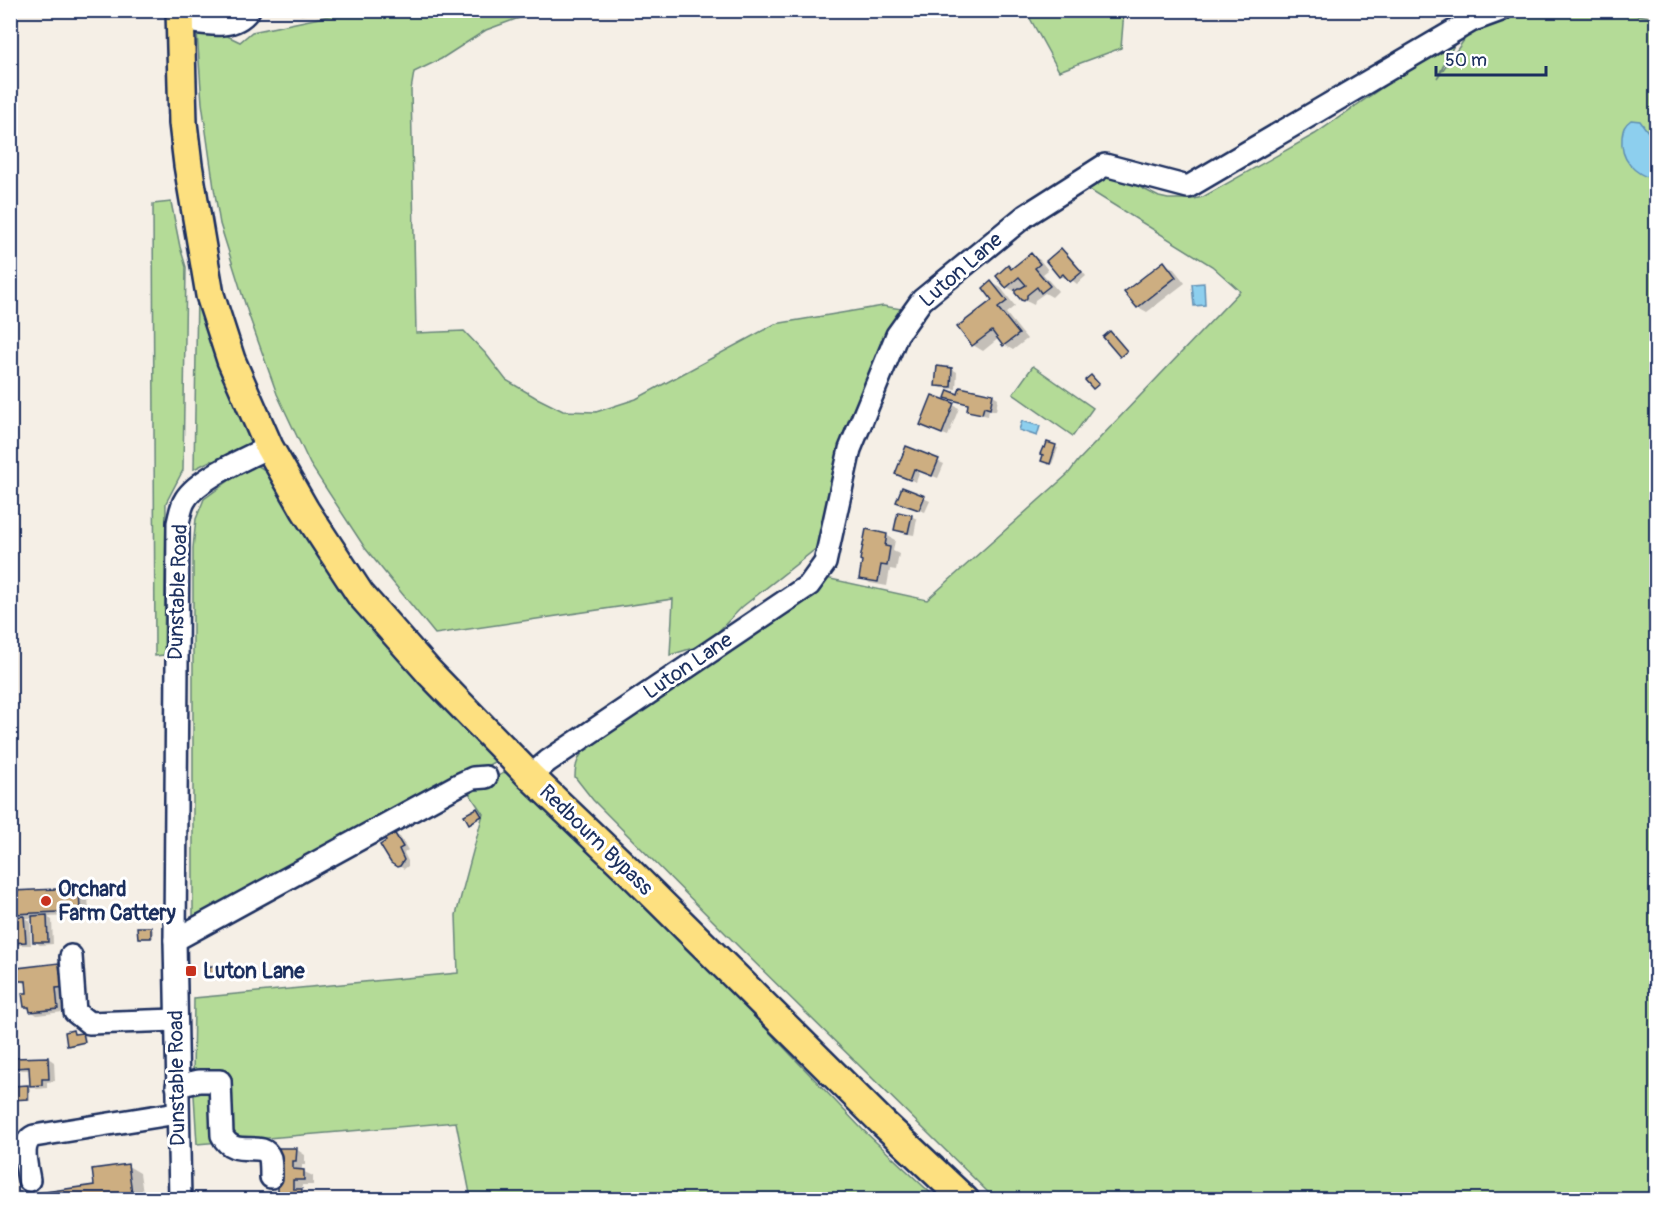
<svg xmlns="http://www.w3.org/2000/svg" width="1667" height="1210" font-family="Pangolin,sans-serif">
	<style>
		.green { fill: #b4db97; stroke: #68857a; stroke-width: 1.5 }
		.water { fill: #8dcfee; stroke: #5f8fb4; stroke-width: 1.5 }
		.shadow { fill: #0003 }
		.building { fill: #cdae81; stroke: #1b2f5e; stroke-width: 1.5 }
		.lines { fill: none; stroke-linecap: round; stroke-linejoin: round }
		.minor-casing { stroke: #1b2f5e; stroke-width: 26 }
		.major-casing { stroke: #1b2f5e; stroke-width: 32 }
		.minor { stroke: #fff; stroke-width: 21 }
		.major { stroke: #fde080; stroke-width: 27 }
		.poi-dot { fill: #c8321e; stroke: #fff; stroke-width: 2 }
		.labels { text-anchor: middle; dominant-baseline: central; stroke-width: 6; stroke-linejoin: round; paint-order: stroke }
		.street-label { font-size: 21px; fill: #1b2f5e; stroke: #fff }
		.poi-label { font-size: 21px; font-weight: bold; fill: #1b2f5e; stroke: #fff; text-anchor: start }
	</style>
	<rect width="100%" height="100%" fill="#f5efe6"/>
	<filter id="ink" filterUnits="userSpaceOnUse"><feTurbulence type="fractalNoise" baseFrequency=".0167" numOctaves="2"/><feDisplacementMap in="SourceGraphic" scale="12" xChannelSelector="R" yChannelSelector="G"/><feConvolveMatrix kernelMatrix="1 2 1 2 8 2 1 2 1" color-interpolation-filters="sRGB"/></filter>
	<g filter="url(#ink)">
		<g class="green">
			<polygon points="353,11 552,11 516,19 486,30 441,59 414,72 411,90 416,333 464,331 486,354 506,380 535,397 563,411 596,412 636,399 775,324 883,306 902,309 856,413 818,547 742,607 706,644 670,655 673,599 435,634 365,548 310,464 277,394 248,313 220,224 214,188 202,103 197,32 217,31 240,42 252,32"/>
			<polygon points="1026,11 1124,11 1121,48 1059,71"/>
			<path d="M 1536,11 L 1612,11 L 1656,18 L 1656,1199 L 995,1199 L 740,948 L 593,800 L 575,777 C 575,763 579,755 589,745 C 608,726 634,718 654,702 C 709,661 763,618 817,576 L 927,600 L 1068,474 L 1078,461 L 1240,291 L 1212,266 L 1083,186 L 1102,176 L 1110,175 L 1122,178 L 1159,197 L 1168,199 L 1194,199 L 1203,197 L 1315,134 L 1403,73 L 1454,45 L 1437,78 L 1474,26 Z"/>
			<polygon points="171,202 180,247 186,267 183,470 166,503 164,655 155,656 153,204"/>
			<polygon points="197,295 254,438 242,453 225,460 210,461 194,469"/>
			<polygon points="1033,366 1093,408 1073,436 1013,394"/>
			<polygon points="257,465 271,474 499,759 482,769 453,775 193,921 193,548 196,519 204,499 230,480"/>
			<polygon points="511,769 726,987 862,1129 937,1199 471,1199 456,1122 197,1144 193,1079 194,998 458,973 456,915 483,814 465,787 489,781"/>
		</g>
		<g class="water">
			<path d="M 1631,120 L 1640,121 L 1651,136 L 1656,145 L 1656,179 L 1655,180 C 1634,174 1620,160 1622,137 C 1623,129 1624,125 1631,120 Z"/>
			<polygon points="1204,283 1205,305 1194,306 1192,284"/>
			<polygon points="1022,421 1040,426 1037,436 1019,430"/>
		</g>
		<g class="shadow">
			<polygon points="295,10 317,10 317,12 301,15"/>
			<polygon points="1061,250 1067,253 1086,276 1077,284 1068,277 1066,279 1060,276"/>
			<polygon points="1031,255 1040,260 1048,270 1043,274 1058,291 1052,297 1045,293 1035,300 1034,305 1022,299 1016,292 1007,287 1008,267 1013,270"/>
			<polygon points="1164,263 1173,268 1185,283 1147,312 1138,307"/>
			<polygon points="992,283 1001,288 1015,306 1006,313 1027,339 1013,350 1004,345 999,338 983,351 973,345 959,327 994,300"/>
			<polygon points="952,369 957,372 956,389 942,388 937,385"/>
			<polygon points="993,395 998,398 996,411 989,409 988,416 975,413 969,410 970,405 952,400 947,397"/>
			<polygon points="953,405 959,408 948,436 927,428"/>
			<polygon points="1055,447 1058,448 1052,464 1045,461"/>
			<polygon points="907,448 944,464 938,478 920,471 916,482 903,477"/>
			<polygon points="903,489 930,501 925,512 904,504"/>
			<polygon points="911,516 917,519 914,535 902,533 896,529"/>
			<polygon points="886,535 895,540 893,551 899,554 896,570 890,569 887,586 870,583 861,578 864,561"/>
			<polygon points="394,834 400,837 408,850 404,853 408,861 408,866 404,869 392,862"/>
			<polygon points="79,890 88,895 89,915 47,917 52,920 53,944 40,945 34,941 33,918 25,918 30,921 31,945 10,945 10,918 23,917 15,913"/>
			<polygon points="151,928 153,930 153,938 141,939 139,937"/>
			<polygon points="58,965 64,968 73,990 61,991 63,1012 37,1015 25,1007 29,994 27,984 20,981"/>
			<polygon points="214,967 217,969 217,980 211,978"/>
			<polygon points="72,1032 75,1035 83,1034 85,1035 86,1043 71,1046 69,1045"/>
			<polygon points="48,1058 54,1062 55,1081 47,1082 47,1088 37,1089 31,1085 30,1070 21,1070 15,1067"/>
			<polygon points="27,1087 30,1088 30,1100 16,1100 14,1099"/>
			<polygon points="296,1149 305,1155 305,1165 302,1165 302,1171 313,1176 313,1185 302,1185 302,1191 310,1196 310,1200 279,1200"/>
			<polygon points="128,1166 140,1173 144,1200 11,1200 96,1186"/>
		</g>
		<g class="building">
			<polygon points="1061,248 1082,272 1070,282 1063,274 1059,277 1046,261"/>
			<polygon points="1031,253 1040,264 1035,268 1050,286 1041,293 1037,287 1027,295 1027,298 1024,301 1021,300 1015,293 1015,290 1018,288 1021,288 1026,285 1019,277 1006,288 996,276 1008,265 1011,269"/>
			<polygon points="1164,261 1176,277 1137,308 1124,292"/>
			<polygon points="991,281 1007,301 998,308 1019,334 1003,346 992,331 972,346 957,327 992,300 983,288"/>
			<polygon points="1110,331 1127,351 1120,357 1103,337"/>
			<polygon points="937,366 952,368 951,387 935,386"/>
			<polygon points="1091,375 1099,384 1093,389 1085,380"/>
			<polygon points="960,387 993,394 990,409 984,407 982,414 967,411 968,404 945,398 948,390 958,394"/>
			<polygon points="932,395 954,403 942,434 920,425"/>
			<polygon points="1047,442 1056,445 1050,464 1041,461 1043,455 1040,454 1043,447 1045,448"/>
			<polygon points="906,446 939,459 932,476 914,469 910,480 895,474"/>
			<polygon points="902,487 925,496 919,510 896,502"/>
			<polygon points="898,512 912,515 908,533 894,530"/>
			<polygon points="866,529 887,534 885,546 890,547 887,566 881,565 878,582 859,579 862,561 860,560"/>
			<polygon points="477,808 482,816 469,824 464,815"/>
			<polygon points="394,832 403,847 399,849 404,860 400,866 397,867 391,863 380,845 386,841 384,838"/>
			<polygon points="79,888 80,911 13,914 12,891"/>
			<polygon points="47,915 48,942 33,942 32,916"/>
			<polygon points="24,916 26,942 10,943 10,917"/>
			<polygon points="137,927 151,927 151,938 138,938"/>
			<polygon points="59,963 60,974 66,973 68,987 56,988 58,1009 30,1012 29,1007 24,1007 22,993 27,993 26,981 18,981 17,968"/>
			<polygon points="209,966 215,966 215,979 210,979"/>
			<polygon points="73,1030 74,1034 83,1033 85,1042 67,1046 65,1032"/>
			<polygon points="48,1057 49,1079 42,1079 42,1085 30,1086 29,1067 14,1068 13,1058"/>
			<polygon points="28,1085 28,1099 12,1100 12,1086"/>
			<polygon points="278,1148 297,1148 296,1161 293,1161 293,1169 304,1170 304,1180 293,1180 293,1189 302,1189 302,1199 278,1200"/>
			<polygon points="128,1164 133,1200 10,1200 10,1197 94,1185 92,1169"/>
		</g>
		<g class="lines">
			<defs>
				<g id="minor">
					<path d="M 180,20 C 204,23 232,32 249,10"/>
					<polyline points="530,776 548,761 809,585 825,563 850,449 897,335 922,300 1025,216 1105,165 1188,187 1471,21 1501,10"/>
					<polyline points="175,940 460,784 473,778 486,777"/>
					<polyline points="71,956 75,1012 89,1023 176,1020"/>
					<path d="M 177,1086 L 199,1081 L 220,1081 L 222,1135 C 234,1161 263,1138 270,1158 C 271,1164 271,1171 271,1177"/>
					<path d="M 29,1180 C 27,1166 19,1143 34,1136 L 177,1113"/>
					<path d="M 180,1200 L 175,940 L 178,523 C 180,515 181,506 185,500 C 197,479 246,458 269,447"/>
				</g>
				<polyline id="major" points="180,10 183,123 188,165 210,295 231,360 269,447 305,510 360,594 429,672 530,776 624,866 883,1123 965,1200"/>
			</defs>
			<use href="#minor" class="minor-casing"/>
			<use href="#major" class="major-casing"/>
			<use href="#minor" class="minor"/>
			<use href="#major" class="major"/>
		</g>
	</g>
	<g class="poi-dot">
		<circle cx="46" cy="901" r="6"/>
		<rect x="185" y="965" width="12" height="12" rx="3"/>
	</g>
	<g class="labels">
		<g class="street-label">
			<text transform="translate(961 270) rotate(-41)">Luton Lane</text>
			<text transform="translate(178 592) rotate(-88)">Dunstable Road</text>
			<text transform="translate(688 666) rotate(-34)">Luton Lane</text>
			<text transform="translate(596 840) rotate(44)">Redbourn Bypass</text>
			<text transform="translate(177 1078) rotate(-91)">Dunstable Road</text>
		</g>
		<g class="poi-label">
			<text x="58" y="889">Orchard<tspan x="58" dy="24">Farm Cattery</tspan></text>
			<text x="203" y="971">Luton Lane</text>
		</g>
	</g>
	<rect width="1667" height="1210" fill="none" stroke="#fff" stroke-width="36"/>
	<rect x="18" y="18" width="1631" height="1174" fill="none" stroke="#1b2f5e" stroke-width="2" filter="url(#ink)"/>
	<path d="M1436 66v9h110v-9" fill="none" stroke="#1b2f5e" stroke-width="3"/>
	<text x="1445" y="66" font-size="18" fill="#1b2f5e" stroke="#ffffff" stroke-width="4.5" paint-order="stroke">50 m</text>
</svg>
